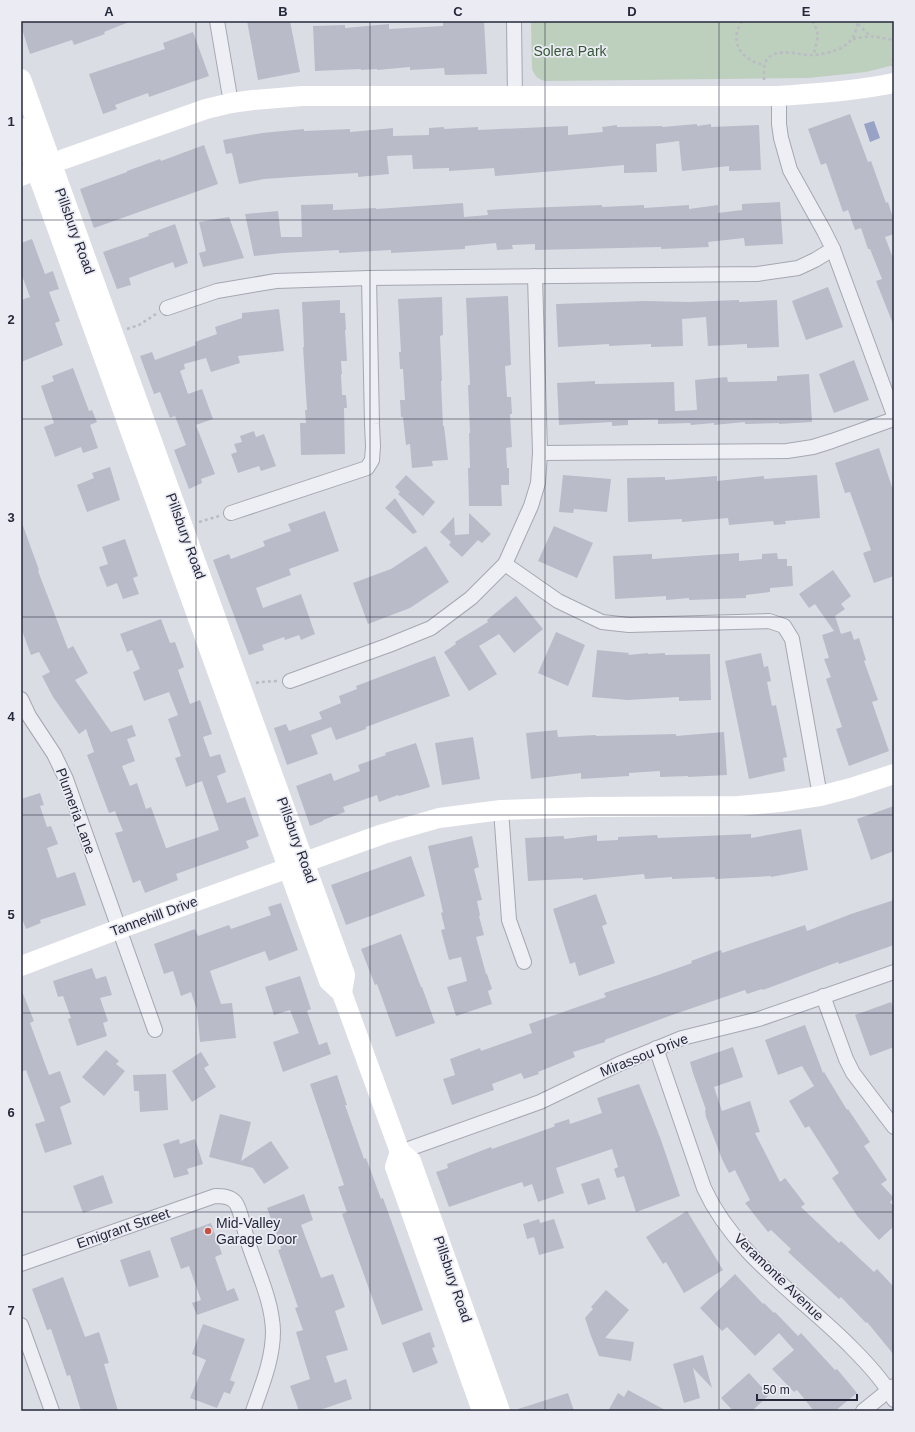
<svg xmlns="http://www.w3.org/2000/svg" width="915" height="1432" font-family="Helvetica,sans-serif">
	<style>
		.green { fill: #bdcfbd }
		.water { fill: #97a2c5 }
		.building { fill: #b9bbc8 }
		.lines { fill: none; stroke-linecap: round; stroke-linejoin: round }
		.street-casing { stroke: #a5a7b2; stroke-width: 16 }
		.path { stroke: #babbc4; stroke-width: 2.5; stroke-dasharray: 3 3; stroke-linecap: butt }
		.street { stroke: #eeeff4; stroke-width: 14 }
		.secondary { stroke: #fff; stroke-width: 20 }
		.grid { fill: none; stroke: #26283b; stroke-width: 1; stroke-opacity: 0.55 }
		.poi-dot { fill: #ca4e41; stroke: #ebecf3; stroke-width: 1.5 }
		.labels { text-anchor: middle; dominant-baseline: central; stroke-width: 3.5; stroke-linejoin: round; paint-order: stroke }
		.park-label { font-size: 14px; fill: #345635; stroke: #ebecf3 }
		.street-label { font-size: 14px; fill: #26283b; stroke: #ebecf3 }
		.poi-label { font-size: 14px; fill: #26283b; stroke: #ebecf3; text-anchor: start }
		.neatline { fill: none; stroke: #26283b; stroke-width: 1.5 }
		.grid-label { font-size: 13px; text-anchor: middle; font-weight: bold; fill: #26283b }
	</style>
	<rect width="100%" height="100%" fill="#dbdde5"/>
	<path class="green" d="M 531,21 L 894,21 L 894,65 L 866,72 L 808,78 L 545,81 C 537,79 535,76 532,69 Z"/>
	<polygon class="water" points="874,121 880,138 870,142 864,124"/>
	<g class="building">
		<polygon points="21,21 129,21 129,22 104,32 105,34 74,45 72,40 30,54 21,26"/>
		<polygon points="247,21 290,21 300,72 258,80"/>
		<polygon points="443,21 484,21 487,74 445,75 444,68 410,70 410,67 377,70 377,69 361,70 361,69 315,71 313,26 345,25 345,28 389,24 389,29 443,26"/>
		<polygon points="193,32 209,76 149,97 148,93 115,105 117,109 103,114 89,74 165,49 163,43"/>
		<polygon points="850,114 868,162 871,161 886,203 888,202 894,221 894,234 885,237 894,261 894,324 893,324 876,281 882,279 870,249 868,249 861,228 855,230 848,210 843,212 826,163 821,165 808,129"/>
		<polygon points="697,124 697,126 711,124 711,127 759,125 761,170 729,171 729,166 682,171 679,141 656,144 657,172 624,173 624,165 495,176 494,168 449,171 449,168 413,169 412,155 387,156 389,174 358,177 358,173 307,176 264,179 239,184 232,153 226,154 223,140 262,133 304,129 304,131 350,129 350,132 393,128 393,136 429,135 429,128 444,127 444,129 478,127 478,130 568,126 568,135 603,132 602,127 617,125 617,127 662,126 662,127"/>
		<polygon points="204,145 218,184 94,228 80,189 127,172 127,171 160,159 161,161"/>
		<polygon points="780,202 783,244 745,246 744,238 708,242 709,247 661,249 661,247 535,250 535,244 512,245 513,249 497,250 496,243 465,246 465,249 391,253 391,250 339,253 339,250 283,253 254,256 245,214 278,211 281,237 302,237 301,205 333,204 333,210 376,208 376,209 463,203 464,217 488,215 487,210 503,209 602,205 602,207 644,205 644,208 689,205 689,209 718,205 718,213 742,210 742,204"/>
		<polygon points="229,217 244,258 203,267 199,253 206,251 199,222"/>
		<polygon points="175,224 188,263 175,268 173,262 145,272 129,278 131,285 117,289 103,252 149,236 148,234"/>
		<polygon points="32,239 45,274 53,271 59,289 49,292 60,321 55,323 63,345 21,362 21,300 30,297 21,273 21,243"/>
		<polygon points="828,287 843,327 806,340 792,301"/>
		<polygon points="508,296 511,365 505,366 507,397 511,397 512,414 510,414 512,447 506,448 507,468 509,468 509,485 501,485 502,506 469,506 468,468 470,468 469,433 470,433 468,385 470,385 466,298"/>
		<polygon points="442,297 443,335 440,336 442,381 441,381 443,426 444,426 448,460 432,461 433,466 412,468 410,444 406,445 403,417 401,417 400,400 405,400 403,369 400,369 399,352 401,352 398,299"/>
		<polygon points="340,300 340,313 345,313 346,330 345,330 347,361 341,361 342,374 341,374 342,395 346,395 347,408 344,408 345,454 301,455 300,423 306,423 305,410 307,410 303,347 304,347 302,302"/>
		<polygon points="739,300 739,302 777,300 779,347 747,348 747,344 708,346 706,317 682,319 683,346 651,347 651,344 609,346 609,344 558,347 556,304 645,301 688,302"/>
		<polygon points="279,309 284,351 238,356 240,363 211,372 206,358 184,364 185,369 180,371 188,394 202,389 213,419 196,425 215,474 201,479 202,483 189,489 174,450 186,445 175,416 170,418 160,392 154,394 140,356 152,352 155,360 196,345 195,342 217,334 215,327 242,318 242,313"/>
		<polygon points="854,360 869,400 834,413 819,374"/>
		<polygon points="73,368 89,411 92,410 97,422 90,425 98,448 83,453 81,447 55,457 44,427 54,423 41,386 54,381 52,376"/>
		<polygon points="809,374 812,422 779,424 779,423 745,424 745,422 714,425 714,423 691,425 690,423 658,424 658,419 628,420 628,425 612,426 612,422 559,425 557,383 595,381 595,384 674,382 675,411 697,410 695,380 727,377 728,382 777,381 777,376"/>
		<polygon points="254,431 256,437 264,434 276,466 261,471 259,466 238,473 231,454 237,452 234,444 242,442 240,436"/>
		<polygon points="879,448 894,493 894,576 874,583 863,553 871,550 850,492 845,493 835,463"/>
		<polygon points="110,467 120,500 87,512 77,485 94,478 92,473"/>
		<polygon points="406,475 435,502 423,516 398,494 400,492 395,487"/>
		<polygon points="563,475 611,479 607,512 574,509 573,513 559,512"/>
		<polygon points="817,475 820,518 785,521 786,524 774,525 773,521 729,525 728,518 682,522 682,519 628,522 627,478 665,477 665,480 717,476 717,481 764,476 764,479"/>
		<polygon points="395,498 417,532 413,534 385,508"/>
		<polygon points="325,511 339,551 289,569 291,575 256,588 263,608 301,594 315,634 301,640 299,635 285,640 284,637 262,645 264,650 249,655 213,560 229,554 231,559 265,546 263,541 291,531 288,524"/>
		<polygon points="469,513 491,534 482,543 478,540 462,557 449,545 451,542 440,532 454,517 455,535 469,534"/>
		<polygon points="22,523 39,570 38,571 68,649 73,646 88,673 75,680 111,732 132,725 136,736 127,739 135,761 122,766 130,786 137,783 146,809 151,807 166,848 167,848 219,830 202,781 186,787 175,758 181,756 168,719 178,715 169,692 144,701 133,672 140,669 132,650 127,652 120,634 161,619 170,643 175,642 184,667 178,670 190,704 200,700 212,734 203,737 210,757 220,754 226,772 217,776 227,803 245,797 259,836 246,841 249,848 176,874 178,880 145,893 140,880 133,883 115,833 123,831 115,811 109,813 87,755 94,752 86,729 79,734 53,697 42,676 50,672 39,652 31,655 21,628 21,524"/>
		<polygon points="554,526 593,543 577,578 538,561"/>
		<polygon points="125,539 138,576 133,578 139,594 123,599 117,583 107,587 99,567 108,564 102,547"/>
		<polygon points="426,546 449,582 410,608 368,624 353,583 391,569"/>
		<polygon points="739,553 739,561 762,559 762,554 777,553 778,559 787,559 787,566 792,566 793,586 770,588 770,592 746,595 746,598 689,600 689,598 666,600 666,596 615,599 613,556 652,554 652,559"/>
		<polygon points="833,570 851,596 841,604 845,609 835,616 841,634 851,631 854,640 859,638 866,660 864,661 878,700 872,702 889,751 849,766 836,729 842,727 826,679 831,677 824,659 829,658 822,635 834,631 815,604 809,608 799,594"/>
		<polygon points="516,596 543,629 514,653 499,634 479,646 497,674 469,691 444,652 456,644 455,642 488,622 487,620"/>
		<polygon points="556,632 585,645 568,686 538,673"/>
		<polygon points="597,650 629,653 628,655 648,653 648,654 665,653 665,655 710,654 711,700 679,701 679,697 628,700 592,697"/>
		<polygon points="761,653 764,667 768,666 771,681 767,682 772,706 776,705 787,757 783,758 785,771 749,779 725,661"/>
		<polygon points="435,656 450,696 366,727 366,729 336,740 331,727 311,735 318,754 287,765 274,728 286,724 289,731 322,719 319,712 341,703 339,696 357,689 356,686"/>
		<polygon points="557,730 558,737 596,735 596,736 676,734 676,736 724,732 727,775 688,777 688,776 660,777 660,771 629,773 629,776 581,779 581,773 531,779 526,733"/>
		<polygon points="473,737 480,779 442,785 435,743"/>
		<polygon points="416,743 430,787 399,796 398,795 379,802 377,795 343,807 345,812 323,820 323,821 310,826 296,786 331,773 334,781 360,771 358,765 386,755 385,753"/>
		<polygon points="40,793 44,805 40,806 47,827 51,826 58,844 47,848 57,878 75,872 86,905 40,920 41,923 26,929 21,916 21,799"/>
		<polygon points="894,806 894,851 871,860 857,819"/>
		<polygon points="801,829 808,870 771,877 771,876 715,879 715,877 672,879 672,877 645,879 644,874 583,880 583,878 528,881 525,838 564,836 564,839 597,835 597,841 618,840 618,837 657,835 658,838 751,834 751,838"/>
		<polygon points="472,836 479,867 474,869 482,900 477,901 480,915 479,916 484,935 476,937 486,974 487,974 492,989 488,991 492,1004 456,1016 447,987 467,981 461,957 449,960 441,930 445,929 441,913 443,912 428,846"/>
		<polygon points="411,856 425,896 346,925 331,885"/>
		<polygon points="596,894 607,924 602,926 615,963 579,976 575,962 570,964 553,909"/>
		<polygon points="894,900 894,945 839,964 838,962 763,990 762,989 747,994 745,990 672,1015 607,1039 605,1040 605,1042 573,1052 575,1057 538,1072 539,1074 524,1079 521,1073 492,1084 494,1090 452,1105 443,1079 455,1075 450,1059 480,1048 481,1051 532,1033 529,1024 606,997 604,993 658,975 692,963 691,961 721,950 722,953 805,925 807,931 851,914"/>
		<polygon points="281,903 298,950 269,961 265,951 210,971 221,1004 232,1003 236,1038 200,1042 197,1010 191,992 181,996 173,971 164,974 154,944 195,929 198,936 229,925 231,929 271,915 268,907"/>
		<polygon points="401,934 421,987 422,987 435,1023 396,1037 377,984 375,985 361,949"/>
		<polygon points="92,968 96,979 106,976 112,995 100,998 108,1021 103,1023 107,1036 77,1046 68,1019 71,1018 63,996 58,997 53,981"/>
		<polygon points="300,976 311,1009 307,1011 319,1045 327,1042 331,1054 283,1072 273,1042 299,1033 290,1010 274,1015 265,987"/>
		<polygon points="21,989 34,1021 30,1023 49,1075 60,1071 71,1102 60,1107 72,1144 45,1153 35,1124 45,1121 26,1070 21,1072"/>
		<polygon points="891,1002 894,1009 894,1047 870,1056 855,1015"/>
		<polygon points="805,1025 823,1073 824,1072 847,1110 848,1109 870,1142 864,1146 887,1180 881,1184 894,1198 890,1202 894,1207 894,1226 879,1240 858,1217 832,1178 839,1173 809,1126 805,1128 789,1101 814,1086 802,1066 778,1075 765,1040"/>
		<polygon points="733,1047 743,1077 714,1087 722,1111 750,1101 760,1132 755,1133 780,1182 785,1178 805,1204 801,1207 839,1243 841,1241 874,1272 877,1269 894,1287 894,1355 867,1322 866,1323 841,1297 839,1299 788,1252 791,1249 771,1230 768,1232 745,1203 750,1200 735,1170 729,1173 722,1159 706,1117 705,1110 706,1110 693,1073 690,1062"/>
		<polygon points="106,1050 119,1061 116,1064 125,1071 104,1096 82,1077"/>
		<polygon points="201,1052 209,1065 204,1068 216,1087 192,1102 172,1071"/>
		<polygon points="166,1074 168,1110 140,1112 139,1091 134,1091 133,1075"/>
		<polygon points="337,1075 347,1105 345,1105 364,1159 366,1158 381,1199 383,1198 423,1310 382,1325 342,1214 347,1212 338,1187 344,1185 310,1084"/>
		<polygon points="639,1084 661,1140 680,1196 636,1212 624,1176 617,1178 614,1169 618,1167 612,1149 556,1168 564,1193 538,1202 532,1184 524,1187 522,1182 449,1207 436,1172 448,1168 447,1164 491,1147 492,1149 553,1127 555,1126 554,1124 569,1119 570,1124 602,1113 597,1098"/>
		<polygon points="220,1114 251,1122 241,1161 271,1141 289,1168 264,1184 253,1168 209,1157"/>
		<polygon points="179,1139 180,1144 195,1139 203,1164 187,1169 189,1174 174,1178 163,1144"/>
		<polygon points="103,1175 113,1203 83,1213 73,1186"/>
		<polygon points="599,1178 606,1199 588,1205 581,1184"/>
		<polygon points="304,1194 313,1220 301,1225 321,1278 333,1274 345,1307 335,1311 348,1350 326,1356 335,1383 346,1379 352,1399 317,1411 299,1411 290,1386 310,1379 296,1332 303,1330 295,1308 298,1307 278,1250 281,1249 280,1243 267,1208"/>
		<polygon points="687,1211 723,1270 684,1293 666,1262 663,1264 646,1237"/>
		<polygon points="539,1219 540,1223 554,1219 564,1248 539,1255 534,1237 527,1239 523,1224"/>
		<polygon points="211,1223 222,1254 215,1257 227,1291 234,1288 239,1300 197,1315 192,1303 201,1300 189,1266 181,1269 170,1238"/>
		<polygon points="150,1250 159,1277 129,1287 120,1260"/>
		<polygon points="735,1274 763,1304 764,1303 774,1313 775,1312 798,1336 801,1333 835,1370 837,1369 857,1393 835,1411 814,1411 797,1390 794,1392 772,1369 794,1350 779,1333 755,1356 727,1327 722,1331 700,1308"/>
		<polygon points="63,1277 85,1337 99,1332 109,1363 104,1364 118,1411 81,1411 70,1375 67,1376 51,1329 47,1330 32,1289"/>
		<polygon points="606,1290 629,1310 605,1338 634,1342 631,1361 599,1356 591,1336 585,1318 593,1309 591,1307"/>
		<polygon points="203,1324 245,1339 230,1380 235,1382 230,1394 224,1392 217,1408 190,1398 206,1360 192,1354"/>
		<polygon points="430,1332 435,1347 432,1348 438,1363 413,1373 402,1343"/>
		<polygon points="703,1355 712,1388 693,1368 700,1398 684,1403 673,1364"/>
		<polygon points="749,1373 769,1395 752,1411 733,1411 721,1398"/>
		<polygon points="628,1390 667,1411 608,1411 618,1393 624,1397"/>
		<polygon points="568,1393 574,1411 518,1411 518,1409"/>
	</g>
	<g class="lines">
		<defs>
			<g id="street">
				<polyline points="217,21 231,103"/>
				<polyline points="514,21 515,97"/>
				<polyline points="779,96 779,124 781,138 790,170 824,231 833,249 894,415"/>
				<polyline points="535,276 540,453 538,483 531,506 505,564 558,601 602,622 629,625 769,621 784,626 792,639 820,796"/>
				<polyline points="167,308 217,291 276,281 369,278 757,274 798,268 815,260 833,249"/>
				<polyline points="540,453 787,451 813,447 832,441 894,419"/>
				<polyline points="231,513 367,468 372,460 373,446 372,424 369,278"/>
				<polyline points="290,681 389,645 431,628 471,598 505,564"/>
				<polyline points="21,699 29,716 54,754 66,779 155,1030"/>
				<polyline points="501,810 509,920 524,962"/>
				<polyline points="823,996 846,1059 853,1073 894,1127"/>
				<path d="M 656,1048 L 704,1188 C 735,1256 802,1297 852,1348 C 868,1364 884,1381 894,1400"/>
				<polyline points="400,1152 540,1102 619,1064 682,1038 759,1019 894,972"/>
				<path d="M 21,1264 L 215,1196 C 222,1196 230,1196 235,1202 C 241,1209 244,1230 247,1239 C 256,1269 272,1299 273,1331 C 273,1359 262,1385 253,1411"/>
				<polyline points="21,1325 52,1411"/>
				<polyline points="863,1411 894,1386"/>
			</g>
		</defs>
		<use href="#street" class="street-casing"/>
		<g class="path">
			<path d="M 742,21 C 728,43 742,60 764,65"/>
			<polyline points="791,21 793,21"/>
			<path d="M 812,21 C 822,36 816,39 814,55"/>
			<polyline points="858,24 870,36"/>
			<polyline points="853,39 870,36 894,40"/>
			<polyline points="893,67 893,57 894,52"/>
			<path d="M 764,80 C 764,72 763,62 769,57 C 781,48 798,55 811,55 C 821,55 832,52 841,48 C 848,44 852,40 855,33 C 856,29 858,25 857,21"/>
			<polyline points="127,329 139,325 156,314"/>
			<polyline points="199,522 219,516"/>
			<polyline points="256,683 260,682 278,681"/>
		</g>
		<use href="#street" class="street"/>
		<g class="secondary">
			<polyline points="21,79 345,975 342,993"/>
			<polyline points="21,128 329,981 342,993 400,1152 411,1161 500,1411"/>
			<path d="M 21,176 L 64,159 L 206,109 L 231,103 L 253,100 L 302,96 L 779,96 C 817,93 856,91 894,83"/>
			<polyline points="21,966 119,929 305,862 383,834 439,818 501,810 590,807 739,806 780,802 820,796 851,788 894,774"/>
			<polyline points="400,1152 395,1167 482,1411"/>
		</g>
	</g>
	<path class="grid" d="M 196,21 L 196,1411M 370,21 L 370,1411M 545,21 L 545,1411M 719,21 L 719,1411M 21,220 L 894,220M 21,419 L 894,419M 21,617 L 894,617M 21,815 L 894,815M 21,1013 L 894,1013M 21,1212 L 894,1212"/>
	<circle class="poi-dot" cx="208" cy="1231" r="4"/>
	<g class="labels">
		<g class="park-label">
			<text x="570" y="51">Solera Park</text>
		</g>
		<g class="street-label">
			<text transform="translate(75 231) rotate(70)">Pillsbury Road</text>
			<text transform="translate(186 536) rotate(70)">Pillsbury Road</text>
			<text transform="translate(76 811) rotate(70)">Plumeria Lane</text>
			<text transform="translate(297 840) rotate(70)">Pillsbury Road</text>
			<text transform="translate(154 916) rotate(-20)">Tannehill Drive</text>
			<text transform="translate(644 1055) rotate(-22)">Mirassou Drive</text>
			<text transform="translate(123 1228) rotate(-19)">Emigrant Street</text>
			<text transform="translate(779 1277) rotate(44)">Veramonte Avenue</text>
			<text transform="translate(453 1279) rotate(71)">Pillsbury Road</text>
		</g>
		<g class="poi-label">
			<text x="216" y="1223">Mid-Valley<tspan x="216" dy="16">Garage Door</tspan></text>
		</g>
	</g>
	<rect width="915" height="1432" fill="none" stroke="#ebecf3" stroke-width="44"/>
	<path d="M757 1394v6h100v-6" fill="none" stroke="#26283b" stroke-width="2"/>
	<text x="763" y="1394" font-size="12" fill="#26283b" stroke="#ebecf3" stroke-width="3" paint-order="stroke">50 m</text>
	<rect x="22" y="22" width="871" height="1388" class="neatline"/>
	<g class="grid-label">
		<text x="109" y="16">A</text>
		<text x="283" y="16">B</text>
		<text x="458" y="16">C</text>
		<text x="632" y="16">D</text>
		<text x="806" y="16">E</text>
		<text x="11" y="126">1</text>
		<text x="11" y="324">2</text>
		<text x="11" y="522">3</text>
		<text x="11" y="721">4</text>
		<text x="11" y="919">5</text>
		<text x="11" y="1117">6</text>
		<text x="11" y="1315">7</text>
	</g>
</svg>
